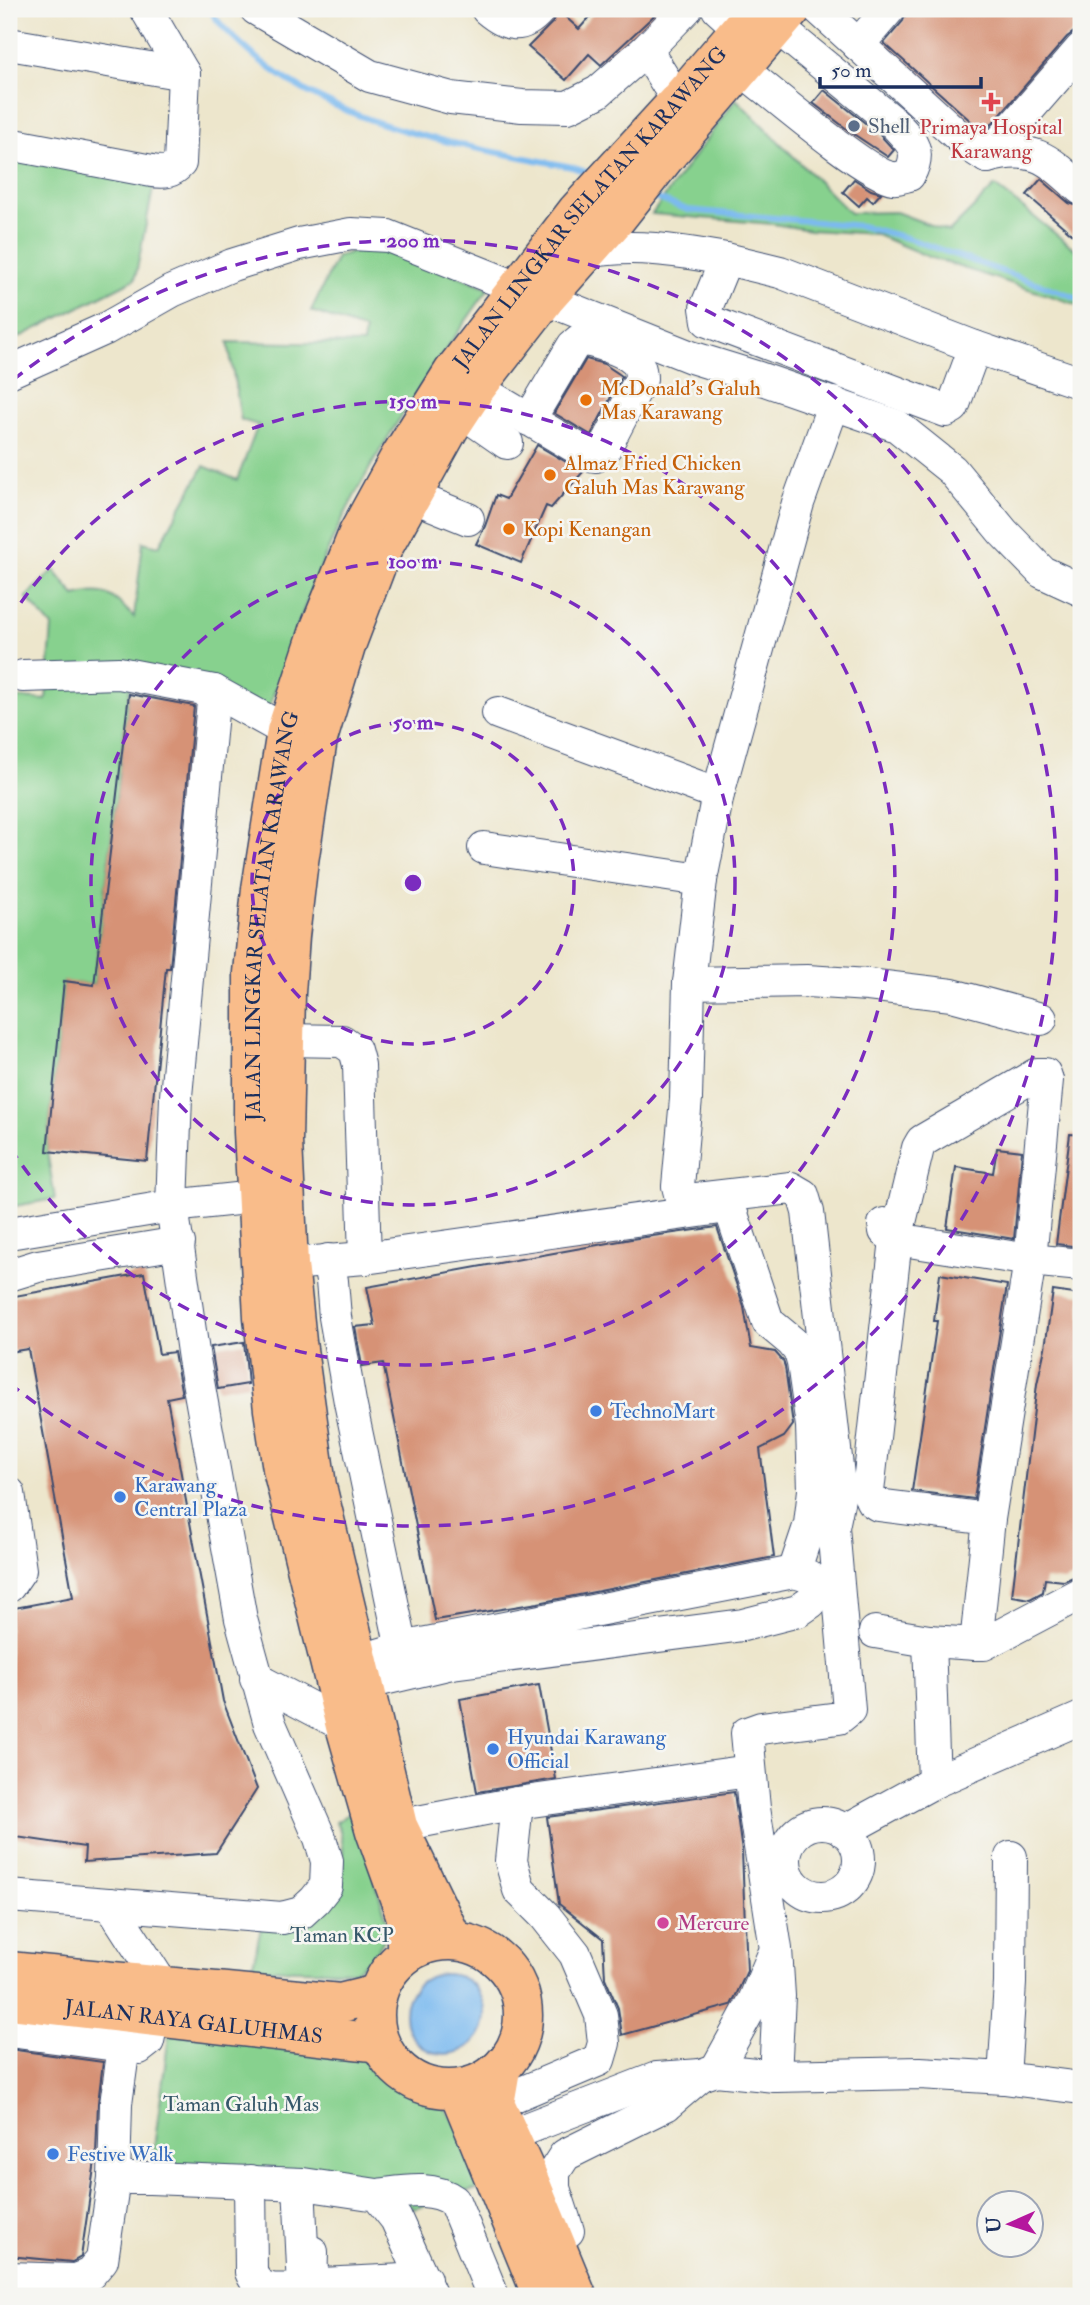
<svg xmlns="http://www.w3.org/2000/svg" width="1090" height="2305" font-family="'IM FELL Double Pica',serif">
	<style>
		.green { fill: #87d18e; stroke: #518076; stroke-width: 2 }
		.water { fill: #7cbaef; stroke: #4c74a6; stroke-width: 2 }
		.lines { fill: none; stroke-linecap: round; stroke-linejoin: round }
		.stream { stroke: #7cbaef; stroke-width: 6 }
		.building { fill: #d69276 }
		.minor-casing { stroke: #3a4a6e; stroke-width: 34 }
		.major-casing { stroke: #3a4a6e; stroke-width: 41 }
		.minor { stroke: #fff; stroke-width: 32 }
		.major { stroke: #f9bc8a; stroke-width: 38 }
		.ring { fill: none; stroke: #7b2cbf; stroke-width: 3.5; stroke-dasharray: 12 9 }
		.health-dot { fill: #e0444e; stroke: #f6f6f2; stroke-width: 2.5 }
		.service-dot { fill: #5c6f8a; stroke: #f6f6f2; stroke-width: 2.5 }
		.food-dot { fill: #e8710a; stroke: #f6f6f2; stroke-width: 2.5 }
		.shop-dot { fill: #3f7fe0; stroke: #f6f6f2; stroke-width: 2.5 }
		.hotel-dot { fill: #d1479c; stroke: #f6f6f2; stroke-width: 2.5 }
		.labels { text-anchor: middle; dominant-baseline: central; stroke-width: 5; stroke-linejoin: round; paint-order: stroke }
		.service-label { font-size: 21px; fill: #4e5e75; stroke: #f6f6f2; text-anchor: start }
		.health-label { font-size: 21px; fill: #be3a42; stroke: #f6f6f2 }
		.street-label { font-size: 21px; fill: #1b2f5e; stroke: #f6f6f2 }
		.food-label { font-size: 21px; fill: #c56008; stroke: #f6f6f2; text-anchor: start }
		.shop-label { font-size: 21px; fill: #366cbe; stroke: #f6f6f2; text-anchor: start }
		.hotel-label { font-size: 21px; fill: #b23c85; stroke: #f6f6f2; text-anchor: start }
		.park-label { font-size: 21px; fill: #36586a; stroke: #f6f6f2 }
		.centre { fill: #7b2cbf; stroke: #f6f6f2; stroke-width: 3.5 }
		.ring-label { font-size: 21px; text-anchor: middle; font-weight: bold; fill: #7b2cbf; stroke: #f6f6f2; stroke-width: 5; stroke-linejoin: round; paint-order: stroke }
	</style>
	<rect width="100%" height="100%" fill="#f6f6f2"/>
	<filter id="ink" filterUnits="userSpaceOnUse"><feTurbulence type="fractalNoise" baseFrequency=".0143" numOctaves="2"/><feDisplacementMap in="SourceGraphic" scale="14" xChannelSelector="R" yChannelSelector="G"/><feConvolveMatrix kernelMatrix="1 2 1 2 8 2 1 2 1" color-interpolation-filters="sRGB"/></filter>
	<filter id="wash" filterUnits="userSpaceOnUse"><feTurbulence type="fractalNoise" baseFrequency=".00686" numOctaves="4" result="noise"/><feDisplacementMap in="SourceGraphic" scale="28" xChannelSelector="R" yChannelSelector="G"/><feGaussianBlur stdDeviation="1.57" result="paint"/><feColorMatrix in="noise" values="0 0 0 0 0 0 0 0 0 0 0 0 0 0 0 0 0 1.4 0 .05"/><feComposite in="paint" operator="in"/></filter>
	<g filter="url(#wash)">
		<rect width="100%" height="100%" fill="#ede6cc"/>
		<g class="green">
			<polygon points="736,99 850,213 896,212 949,232 995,186 1081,254 1081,306 929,257 875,234 810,230 773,224 652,214"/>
			<polygon points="9,148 156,174 135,279 16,339 9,340"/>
			<path d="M 362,248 L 390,249 L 489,288 C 435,364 380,442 339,526 C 309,588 288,654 265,719 L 131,676 L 94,985 L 64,982 L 47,1151 L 55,1199 L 9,1207 L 9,697 L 46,700 L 52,627 L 26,597 L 54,570 L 75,596 C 106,587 112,595 134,617 L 143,542 L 159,546 L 204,466 L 237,480 L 258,425 L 241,420 L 228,342 L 363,344 L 365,330 L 311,311 L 337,257 Z"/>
			<path d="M 354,1811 L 389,1927 C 383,1947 371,1960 354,1971 L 252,1969 L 261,1928 L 335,1885 L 343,1865 L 343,1846 L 340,1830 L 336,1822 Z"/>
			<polygon points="171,2019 362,2041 373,2062 407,2093 443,2105 496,2183 415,2209 392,2193 150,2178"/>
		</g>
		<circle class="water" cx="445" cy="2014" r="40"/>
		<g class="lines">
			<g class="stream">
				<path d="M 210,9 C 217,23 229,33 241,44 C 329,128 458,144 572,167 L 594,175"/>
				<polyline points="650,196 688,210 861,226 907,238 1081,299"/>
			</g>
		</g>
		<g id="blocks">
			<g class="building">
				<polygon points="597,9 661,9 601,65 589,54 566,80 528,47 553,22 559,11 579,29"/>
				<polygon points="907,9 1081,9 1081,31 1074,32 1067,37 984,133 884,43 903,21"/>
				<polygon points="824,90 880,135 894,150 888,157 852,133 813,103"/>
				<polygon points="854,179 871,190 881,193 873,202 867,197 859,206 843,192"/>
				<polygon points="1041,179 1069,203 1081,207 1081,242 1027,195"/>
				<polygon points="586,359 604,364 622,376 591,435 554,413"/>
				<polygon points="537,445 583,472 551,508 546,506 521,563 476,544 485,526 496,495 506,499"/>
				<polygon points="129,694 194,706 170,968 166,968 147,1161 47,1151 64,981 94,985"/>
				<polygon points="1070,1134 1081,1135 1081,1247 1056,1244"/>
				<polygon points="997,1148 1022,1151 1014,1239 947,1228 956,1167 993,1173"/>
				<polygon points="717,1227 744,1307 751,1348 775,1352 783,1361 785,1367 793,1425 784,1437 760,1449 774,1557 538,1603 435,1620 383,1363 362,1366 355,1327 375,1325 367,1287 631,1239"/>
				<polygon points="144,1273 159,1354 174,1352 182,1395 167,1398 223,1701 257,1789 216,1853 84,1862 85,1847 9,1836 9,1609 73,1597 28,1349 9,1352 9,1297"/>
				<polygon points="940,1274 1007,1285 974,1499 912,1491 937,1321 934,1321"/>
				<polygon points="1053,1291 1081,1295 1081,1562 1078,1575 1064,1581 1045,1579 1043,1592 1030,1599 1012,1596 1037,1384 1045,1348"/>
				<polygon points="244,1342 248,1384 218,1389 211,1347"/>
				<polygon points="539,1685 556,1779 477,1792 460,1699"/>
				<polygon points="734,1792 742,1852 747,1971 737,1993 731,2005 622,2035 618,2008 605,1978 603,1939 559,1904 547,1817"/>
				<polygon points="9,2049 103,2062 98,2103 96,2154 81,2257 72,2262 9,2256"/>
			</g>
		</g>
	</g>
	<g filter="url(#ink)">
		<use href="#blocks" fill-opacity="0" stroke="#3a4a6e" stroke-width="2"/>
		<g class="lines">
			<defs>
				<g id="minor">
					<polyline points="256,9 370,76 451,98 522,106 568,107 598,92 646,50 686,9"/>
					<path d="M 487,9 C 507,26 522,30 540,9"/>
					<polyline points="718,9 740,29"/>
					<polyline points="819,9 967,144 987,157 1081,49"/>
					<polyline points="9,44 184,74"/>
					<polyline points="858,45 889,9"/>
					<polyline points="646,50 678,101"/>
					<path d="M 741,69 C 767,89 868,176 893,178 C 898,179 904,176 909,175 C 923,149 910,141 893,122 L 777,27"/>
					<path d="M 9,144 L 152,171 C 164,173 172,172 180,163 L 184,74 L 146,9"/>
					<path d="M 987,157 C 1034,144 1048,159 1081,189"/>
					<path d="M 587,252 C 635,243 679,251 726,259 L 706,308 L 708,321 L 946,411 L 953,407 L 975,347"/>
					<polyline points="726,259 780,272 975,347 1081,383"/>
					<polyline points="9,372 105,329 172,291 232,265 299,244 351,234 388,236 691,357 759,378 897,426 952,470 1003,532 1042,572 1081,590"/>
					<path d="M 476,388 L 589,455 L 596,456 L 604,450 L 641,379 C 641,371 640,364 633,359 C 623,350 593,340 580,340 L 573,346 L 529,420"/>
					<polyline points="461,411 507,443"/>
					<polyline points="411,496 468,519"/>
					<polyline points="23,676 119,673 214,691 286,731"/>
					<polyline points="498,713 718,794"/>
					<polyline points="484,848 701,880"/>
					<polyline points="689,983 807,981 868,985 952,995 1041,1019"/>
					<polyline points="285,1040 342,1041 355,1050 359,1065 365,1258"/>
					<polyline points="884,1224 885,1231 896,1239 1030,1260 1081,1265"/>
					<polyline points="9,1233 172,1206 255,1197"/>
					<polyline points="328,1260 332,1281 335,1317 350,1402 406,1668"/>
					<polyline points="289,1264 365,1258 728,1207 733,1217 768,1322 792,1342 800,1352 803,1363 812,1426 814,1490 810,1524 794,1572"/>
					<polyline points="9,1275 38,1266 179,1243"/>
					<polyline points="9,1493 20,1570 9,1586"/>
					<polyline points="989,1519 878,1505 872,1501 868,1492 896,1239 918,1148 922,1141 1037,1074 1045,1074 1047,1080 1030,1260 989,1519 976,1644 984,1644 1081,1593"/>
					<polyline points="875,1632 929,1641"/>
					<polyline points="358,1661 401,1648 794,1572 808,1576 815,1584 816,1593 811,1602 798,1611 743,1625 452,1663 363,1684"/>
					<polyline points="256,1679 345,1726"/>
					<polyline points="934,1782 929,1641 976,1644"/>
					<circle cx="822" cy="1860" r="37"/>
					<polyline points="376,1830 517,1803 735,1773"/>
					<polyline points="844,1831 934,1782 1081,1718"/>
					<polyline points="9,1896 282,1918 301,1913 315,1900 326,1886 327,1861 320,1838 270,1724 241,1619 194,1359 172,1206 176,1096 214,691"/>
					<polyline points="110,1904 163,1986"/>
					<polyline points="9,2031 139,2048 148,2041 153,2017"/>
					<polyline points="716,2070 754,2001 773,1956"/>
					<polyline points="775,2076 779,1996 776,1949 754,1808 747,1733 761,1728 839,1718 849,1710 833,1527 840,1493 808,1212 803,1195 791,1188 688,1200 681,1198 678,1186 686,1099 689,983 701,880 718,794 798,503 834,403"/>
					<polyline points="1004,2078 1010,1983 1011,1857"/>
					<polyline points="495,2104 599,2060 604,2043 601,2015 575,1954 545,1916 519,1890 511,1861 517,1803"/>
					<polyline points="510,2135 657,2078 701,2075 716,2070 775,2076 920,2073 1004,2078 1081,2088"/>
					<polyline points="114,2178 150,2178 303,2184 377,2195 396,2219 431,2296"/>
					<path d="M 250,2181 L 251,2272 C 260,2296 283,2289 304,2288 L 299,2184"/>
					<path d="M 377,2195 C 403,2192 432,2185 454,2201 L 493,2296"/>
					<polyline points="568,2231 554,2188 554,2172 565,2155 666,2105 701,2075"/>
					<path d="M 312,2252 C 312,2263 309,2280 321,2284 L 425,2279"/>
					<polyline points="9,2278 75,2280 90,2274 102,2260 114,2178 116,2104 124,2046"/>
				</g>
				<g id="major">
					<polyline points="453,1940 398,1826 317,1486 297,1342 289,1264 283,1142 286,993 290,936 298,868 318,739 347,643 383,548 449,429 476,388 545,299 616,219 666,156 792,9"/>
					<circle cx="449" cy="2015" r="74"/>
					<path id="s1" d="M 406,1953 L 406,1917 L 375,1831 L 345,1726 L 282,1469 L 273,1410 L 263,1317 L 253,1132 L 253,973 L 261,889 L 286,731 L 319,630 L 358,533 L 399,458 L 453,372 L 577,211 L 678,101 L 757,9"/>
					<polyline points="9,1971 340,2003 377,1994"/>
					<path id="s2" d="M 9,2000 L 379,2043"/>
					<polyline points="501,2069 495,2104 526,2172 577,2296"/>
					<polyline points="458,2090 542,2296"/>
				</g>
			</defs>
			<use href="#minor" class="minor-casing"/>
			<use href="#major" class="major-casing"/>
			<use href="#minor" class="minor"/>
			<use href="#major" class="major"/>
		</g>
	</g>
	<g class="ring">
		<circle cx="413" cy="883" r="161"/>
		<circle cx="413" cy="883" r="322"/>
		<path d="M9 620A482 482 0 1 1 9 1146"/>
		<path d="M13 380A643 643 0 1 1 13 1386"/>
	</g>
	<path class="health-dot" d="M987.5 91.5h7v7h7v7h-7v7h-7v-7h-7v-7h7z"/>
	<circle class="service-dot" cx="854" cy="126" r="7"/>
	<g class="food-dot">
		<circle cx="586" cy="400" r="7"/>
		<circle cx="550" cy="475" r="7"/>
		<circle cx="509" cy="529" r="7"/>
	</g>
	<g class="shop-dot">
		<circle cx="596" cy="1411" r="7"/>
		<circle cx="120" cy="1497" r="7"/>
		<circle cx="493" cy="1749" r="7"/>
		<circle cx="53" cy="2154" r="7"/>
	</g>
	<circle class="hotel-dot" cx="663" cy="1923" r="7"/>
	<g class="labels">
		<g class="service-label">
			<text x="868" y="126">Shell</text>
		</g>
		<g class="health-label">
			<text x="991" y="127">Primaya Hospital<tspan x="991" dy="24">Karawang</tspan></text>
		</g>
		<g class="street-label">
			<text stroke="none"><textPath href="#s1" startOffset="1855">JALAN LINGKAR SELATAN KARAWANG</textPath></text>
			<text stroke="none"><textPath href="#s1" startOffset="1057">JALAN LINGKAR SELATAN KARAWANG</textPath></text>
			<text stroke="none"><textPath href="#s2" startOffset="186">JALAN RAYA GALUHMAS</textPath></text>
		</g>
		<g class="food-label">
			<text x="600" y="388">McDonald's Galuh<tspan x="600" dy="24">Mas Karawang</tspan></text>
			<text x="564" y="463">Almaz Fried Chicken<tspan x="564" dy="24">Galuh Mas Karawang</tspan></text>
			<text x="523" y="529">Kopi Kenangan</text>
		</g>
		<g class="shop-label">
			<text x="610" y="1411">TechnoMart</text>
			<text x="134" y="1485">Karawang<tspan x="134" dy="24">Central Plaza</tspan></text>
			<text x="507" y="1737">Hyundai Karawang<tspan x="507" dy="24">Official</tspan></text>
			<text x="67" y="2154">Festive Walk</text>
		</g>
		<g class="hotel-label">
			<text x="677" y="1923">Mercure</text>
		</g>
		<g class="park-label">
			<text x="342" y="1935">Taman KCP</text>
			<text x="241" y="2104">Taman Galuh Mas</text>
		</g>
	</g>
	<circle cx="413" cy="883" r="10" class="centre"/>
	<g class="ring-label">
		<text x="413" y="247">200 m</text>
		<text x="413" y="408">150 m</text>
		<text x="413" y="568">100 m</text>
		<text x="413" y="729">50 m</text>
	</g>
	<rect width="1090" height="2305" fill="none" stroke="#f6f6f2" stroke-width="35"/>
	<g transform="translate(1010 2224) rotate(267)"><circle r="33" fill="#f6f6f2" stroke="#9ea6b7" stroke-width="2"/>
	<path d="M0-5L12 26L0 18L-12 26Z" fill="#b5179e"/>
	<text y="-10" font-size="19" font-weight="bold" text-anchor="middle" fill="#1b2f5e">U</text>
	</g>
	<path d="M820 77v10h161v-10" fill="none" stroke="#1b2f5e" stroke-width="3.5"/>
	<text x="831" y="77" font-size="21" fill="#1b2f5e" stroke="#f6f6f2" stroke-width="5" paint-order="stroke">50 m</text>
</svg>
